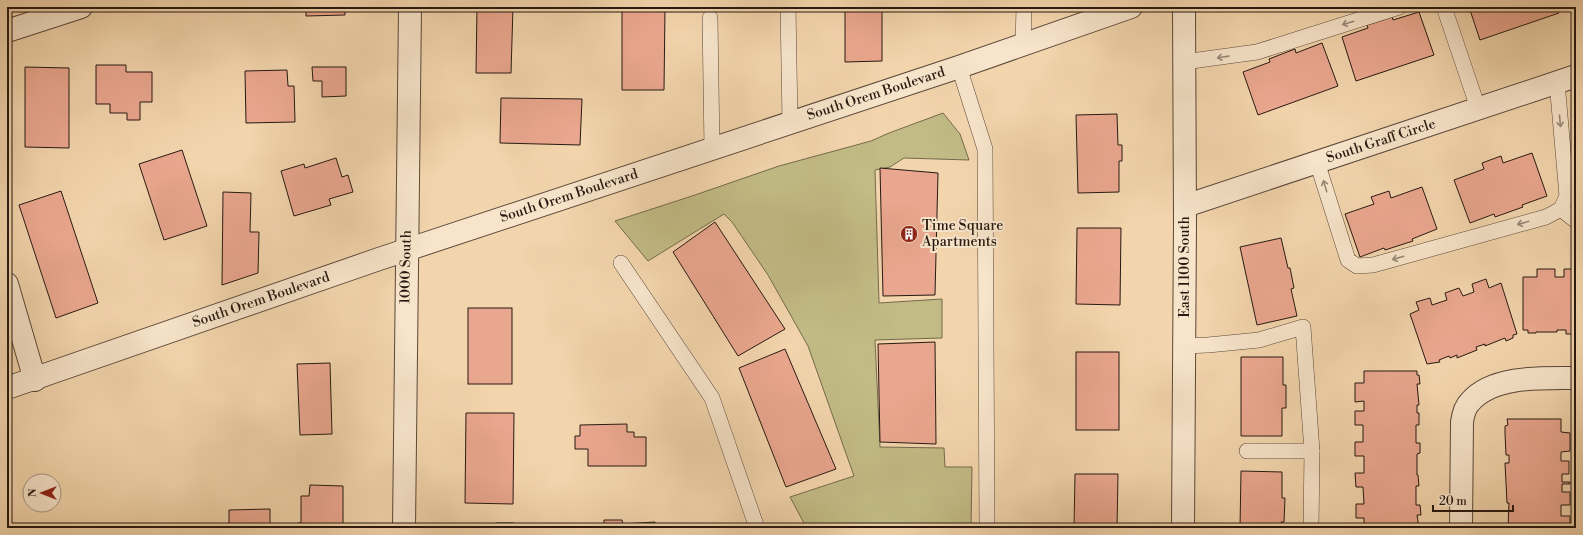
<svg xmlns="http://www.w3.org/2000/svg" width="1583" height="535" font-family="'Libre Bodoni',serif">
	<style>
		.green { fill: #c2bb85; stroke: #746a4b }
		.building { fill: #eaa78f; stroke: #271911 }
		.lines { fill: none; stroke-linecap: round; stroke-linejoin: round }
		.service-casing { stroke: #5a4838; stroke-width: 16 }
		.minor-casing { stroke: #5a4838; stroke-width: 24 }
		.tertiary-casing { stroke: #5a4838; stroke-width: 24 }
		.service { stroke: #f7e4ca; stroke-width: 15 }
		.minor { stroke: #f7e4ca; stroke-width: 22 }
		.tertiary { stroke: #f7e4ca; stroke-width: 22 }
		.oneway { stroke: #998977 }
		.labels { text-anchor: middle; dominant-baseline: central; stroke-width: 4; stroke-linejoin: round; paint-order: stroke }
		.street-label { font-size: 14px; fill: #271911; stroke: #f7e4ca }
		.poi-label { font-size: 14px; fill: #271911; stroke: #f7e4ca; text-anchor: start }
	</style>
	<rect width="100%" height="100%" fill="#f3d5ad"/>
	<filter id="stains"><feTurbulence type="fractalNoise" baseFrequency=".005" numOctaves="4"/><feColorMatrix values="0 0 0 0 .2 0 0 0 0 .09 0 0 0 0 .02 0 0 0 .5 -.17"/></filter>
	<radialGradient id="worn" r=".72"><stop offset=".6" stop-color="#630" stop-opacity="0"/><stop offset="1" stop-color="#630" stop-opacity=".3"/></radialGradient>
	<polygon class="green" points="943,113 960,134 969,160 904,158 890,167 875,170 879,303 942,299 942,338 875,340 880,447 944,448 945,467 972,467 971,528 897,528 896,524 805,525 790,497 854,476 808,346 768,275 732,222 724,214 648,261 615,221 695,195 779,166 871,141 889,133"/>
	<g class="building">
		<polygon points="306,7 345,7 345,15 306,16"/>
		<polygon points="477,7 513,7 511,73 476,73"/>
		<polygon points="845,7 882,7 882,61 845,62"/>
		<polygon points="1469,7 1557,7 1559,13 1480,40"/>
		<polygon points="622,9 665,9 664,90 622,90"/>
		<polygon points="1419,12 1434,55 1356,81 1342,37 1368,28 1367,25 1392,17 1393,20"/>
		<polygon points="1322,43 1338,86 1258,115 1243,72 1270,62 1269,59 1295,49 1296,53"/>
		<polygon points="96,65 126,65 126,72 152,72 152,102 140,102 140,120 127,120 127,113 110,113 110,104 96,104"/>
		<polygon points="25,67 69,68 69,148 25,147"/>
		<polygon points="312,67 346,67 346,96 322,97 322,81 313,81"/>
		<polygon points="287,70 288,86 294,86 295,122 246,123 245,71"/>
		<polygon points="501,98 582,99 580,145 500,143"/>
		<polygon points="1117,114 1118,145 1122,145 1122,161 1119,161 1119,192 1078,193 1076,115"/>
		<polygon points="182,150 207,226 164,240 139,164"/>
		<polygon points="1532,153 1547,196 1522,205 1523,207 1495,217 1494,214 1470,223 1454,180 1484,169 1482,163 1501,156 1503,163"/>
		<polygon points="336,158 342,177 348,175 353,192 329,199 331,205 294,216 281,171 304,164 305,168"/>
		<polygon points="880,168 938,173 935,295 883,296"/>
		<polygon points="1422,187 1437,229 1412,239 1413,241 1385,250 1384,248 1360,257 1345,214 1374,204 1371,197 1389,191 1391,198"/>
		<polygon points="61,191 98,303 56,318 19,205"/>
		<polygon points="223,192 251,193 250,232 259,232 258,273 222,285"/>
		<polygon points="715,222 785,329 738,356 673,252"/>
		<polygon points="1077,228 1121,228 1120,305 1076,304"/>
		<polygon points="1281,238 1288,268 1290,268 1294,288 1291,289 1297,316 1257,325 1240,247"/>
		<polygon points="1537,269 1555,269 1555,277 1564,277 1564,269 1576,269 1576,334 1566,334 1566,330 1557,330 1557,332 1536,332 1536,333 1528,333 1528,330 1523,330 1523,277 1537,277"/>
		<polygon points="1486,279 1489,288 1501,283 1517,334 1513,335 1513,338 1506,341 1505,338 1485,346 1485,344 1476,347 1477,350 1457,358 1457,355 1450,358 1449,356 1439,360 1440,362 1427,364 1410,314 1419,310 1416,302 1430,298 1432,305 1447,300 1445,293 1459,288 1463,296 1474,292 1472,284"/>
		<rect x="468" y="308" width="44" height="76"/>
		<polygon points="935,342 936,444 880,442 878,344"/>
		<polygon points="785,349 836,469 786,487 739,368"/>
		<rect x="1076" y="352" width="43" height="78"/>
		<polygon points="1241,357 1283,357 1283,385 1286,385 1286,408 1282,408 1282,436 1241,436"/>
		<polygon points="330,363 332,434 300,435 297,364"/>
		<polygon points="1364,371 1417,371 1417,375 1419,375 1420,384 1417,384 1419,405 1417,405 1417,413 1419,413 1419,425 1416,425 1416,443 1420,443 1420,453 1417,454 1417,475 1418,475 1419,486 1416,486 1416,505 1420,505 1421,515 1417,515 1419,528 1356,528 1364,527 1364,518 1356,518 1356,504 1364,504 1363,487 1356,487 1355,473 1364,473 1364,456 1355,456 1355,442 1363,442 1363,425 1355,425 1355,411 1364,411 1364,401 1355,402 1355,383 1364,383"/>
		<polygon points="466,413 514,413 513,504 465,503"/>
		<polygon points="1507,419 1561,419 1561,432 1570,433 1570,451 1561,452 1561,461 1569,461 1569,474 1562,474 1562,482 1570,482 1570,484 1562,484 1562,492 1570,492 1570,505 1561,505 1561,516 1570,516 1570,528 1508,528 1509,503 1507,503 1505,463 1509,463 1509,455 1506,455 1505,433 1505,426 1508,425"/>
		<polygon points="627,424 627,432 634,432 634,437 646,437 646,466 588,466 588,449 575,449 575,436 580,436 580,425"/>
		<polygon points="1241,471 1282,472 1282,498 1285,498 1284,522 1281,522 1281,528 1240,528"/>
		<polygon points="1075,474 1118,474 1117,528 1074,528"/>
		<polygon points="310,485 343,486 343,528 298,528 298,523 301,523 301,496 309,496"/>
		<polygon points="270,509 270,528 229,528 229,510"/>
		<polygon points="604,520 622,520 623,524 655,522 655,528 572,528 572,525 604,524"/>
		<polygon points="496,523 514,523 514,528 546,527 546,528 466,528 496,527"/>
		<rect x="133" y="524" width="69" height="4"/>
	</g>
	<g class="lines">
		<defs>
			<g id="service">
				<polyline points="788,7 790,123"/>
				<polyline points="1444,7 1478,108"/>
				<polyline points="710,18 712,149"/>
				<polyline points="1023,45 1024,7"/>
				<polyline points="1184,62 1257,52 1399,7"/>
				<polyline points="959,67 985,149 987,528"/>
				<polyline points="1317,162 1348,260 1357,266 1373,265 1546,217 1561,209 1567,196 1557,82"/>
				<polyline points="1561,209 1576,221"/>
				<polyline points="621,263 712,398 757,528"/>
				<polyline points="1184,346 1208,345 1259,340 1303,327 1312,451 1311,528"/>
				<polyline points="1247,451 1312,451"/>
			</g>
			<g id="minor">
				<polyline points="7,31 81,7"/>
				<polyline points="1185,206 1576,76"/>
				<polyline points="7,284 35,380"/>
				<polyline points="404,528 410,7"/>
				<polyline points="1183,528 1185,220 1184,7"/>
				<path d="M 1461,528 L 1462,422 C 1463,415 1465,407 1470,402 C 1493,375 1544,378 1576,378"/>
			</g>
			<polyline id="tertiary" points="7,388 379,259 959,67 1131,7"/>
		</defs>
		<use href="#service" class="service-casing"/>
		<use href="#minor" class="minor-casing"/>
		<use href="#tertiary" class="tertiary-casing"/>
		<use href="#service" class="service"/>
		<use href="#minor" class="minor"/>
		<use href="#tertiary" class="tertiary"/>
	</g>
	<defs><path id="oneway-shaft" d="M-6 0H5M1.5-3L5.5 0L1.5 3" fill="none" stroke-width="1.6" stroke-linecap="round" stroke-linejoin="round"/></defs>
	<g class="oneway">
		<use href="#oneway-shaft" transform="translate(1348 23) rotate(163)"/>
		<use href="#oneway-shaft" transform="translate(1223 57) rotate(172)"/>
		<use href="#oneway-shaft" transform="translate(1560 121) rotate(85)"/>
		<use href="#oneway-shaft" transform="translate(1325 186) rotate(-107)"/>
		<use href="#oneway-shaft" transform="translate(1523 223) rotate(164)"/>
		<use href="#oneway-shaft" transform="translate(1398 258) rotate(164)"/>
	</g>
	<defs>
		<symbol id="building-disc" viewBox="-11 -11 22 22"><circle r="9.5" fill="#8f2418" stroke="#f7e4ca"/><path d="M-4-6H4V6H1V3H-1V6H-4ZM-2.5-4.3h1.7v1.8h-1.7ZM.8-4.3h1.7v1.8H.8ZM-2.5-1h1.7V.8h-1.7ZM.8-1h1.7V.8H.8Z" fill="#fff"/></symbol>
	</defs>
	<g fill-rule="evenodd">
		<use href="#building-disc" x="899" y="224" width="20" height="20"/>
	</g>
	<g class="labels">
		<g class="street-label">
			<text transform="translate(876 94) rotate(-18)">South Orem Boulevard</text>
			<text transform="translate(1381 141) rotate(-18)">South Graff Circle</text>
			<text transform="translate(569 196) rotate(-18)">South Orem Boulevard</text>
			<text transform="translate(406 267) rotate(-89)">1000 South</text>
			<text transform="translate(1185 267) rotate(-90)">East 1100 South</text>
			<text transform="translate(261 300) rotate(-19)">South Orem Boulevard</text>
		</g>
		<g class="poi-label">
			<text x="922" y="226">Time Square<tspan x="922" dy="16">Apartments</tspan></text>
		</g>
	</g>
	<rect width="1583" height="535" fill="none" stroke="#f3d5ad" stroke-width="24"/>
	<rect x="8" y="8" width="1567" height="519" fill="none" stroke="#271911" stroke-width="2"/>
	<rect x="12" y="12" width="1559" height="511" fill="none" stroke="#271911"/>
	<g transform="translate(42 493) rotate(270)"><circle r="19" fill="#f7e4ca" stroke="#a49380"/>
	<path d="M0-3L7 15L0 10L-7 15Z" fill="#8f2418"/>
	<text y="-6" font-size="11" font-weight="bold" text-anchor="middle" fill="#271911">N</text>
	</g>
	<path d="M1433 505v6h80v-6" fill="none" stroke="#271911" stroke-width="2"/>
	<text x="1439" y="505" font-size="12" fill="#271911" stroke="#f7e4ca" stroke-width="3" paint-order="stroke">20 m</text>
	<rect width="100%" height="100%" filter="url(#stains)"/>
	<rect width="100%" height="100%" fill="url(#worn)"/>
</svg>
